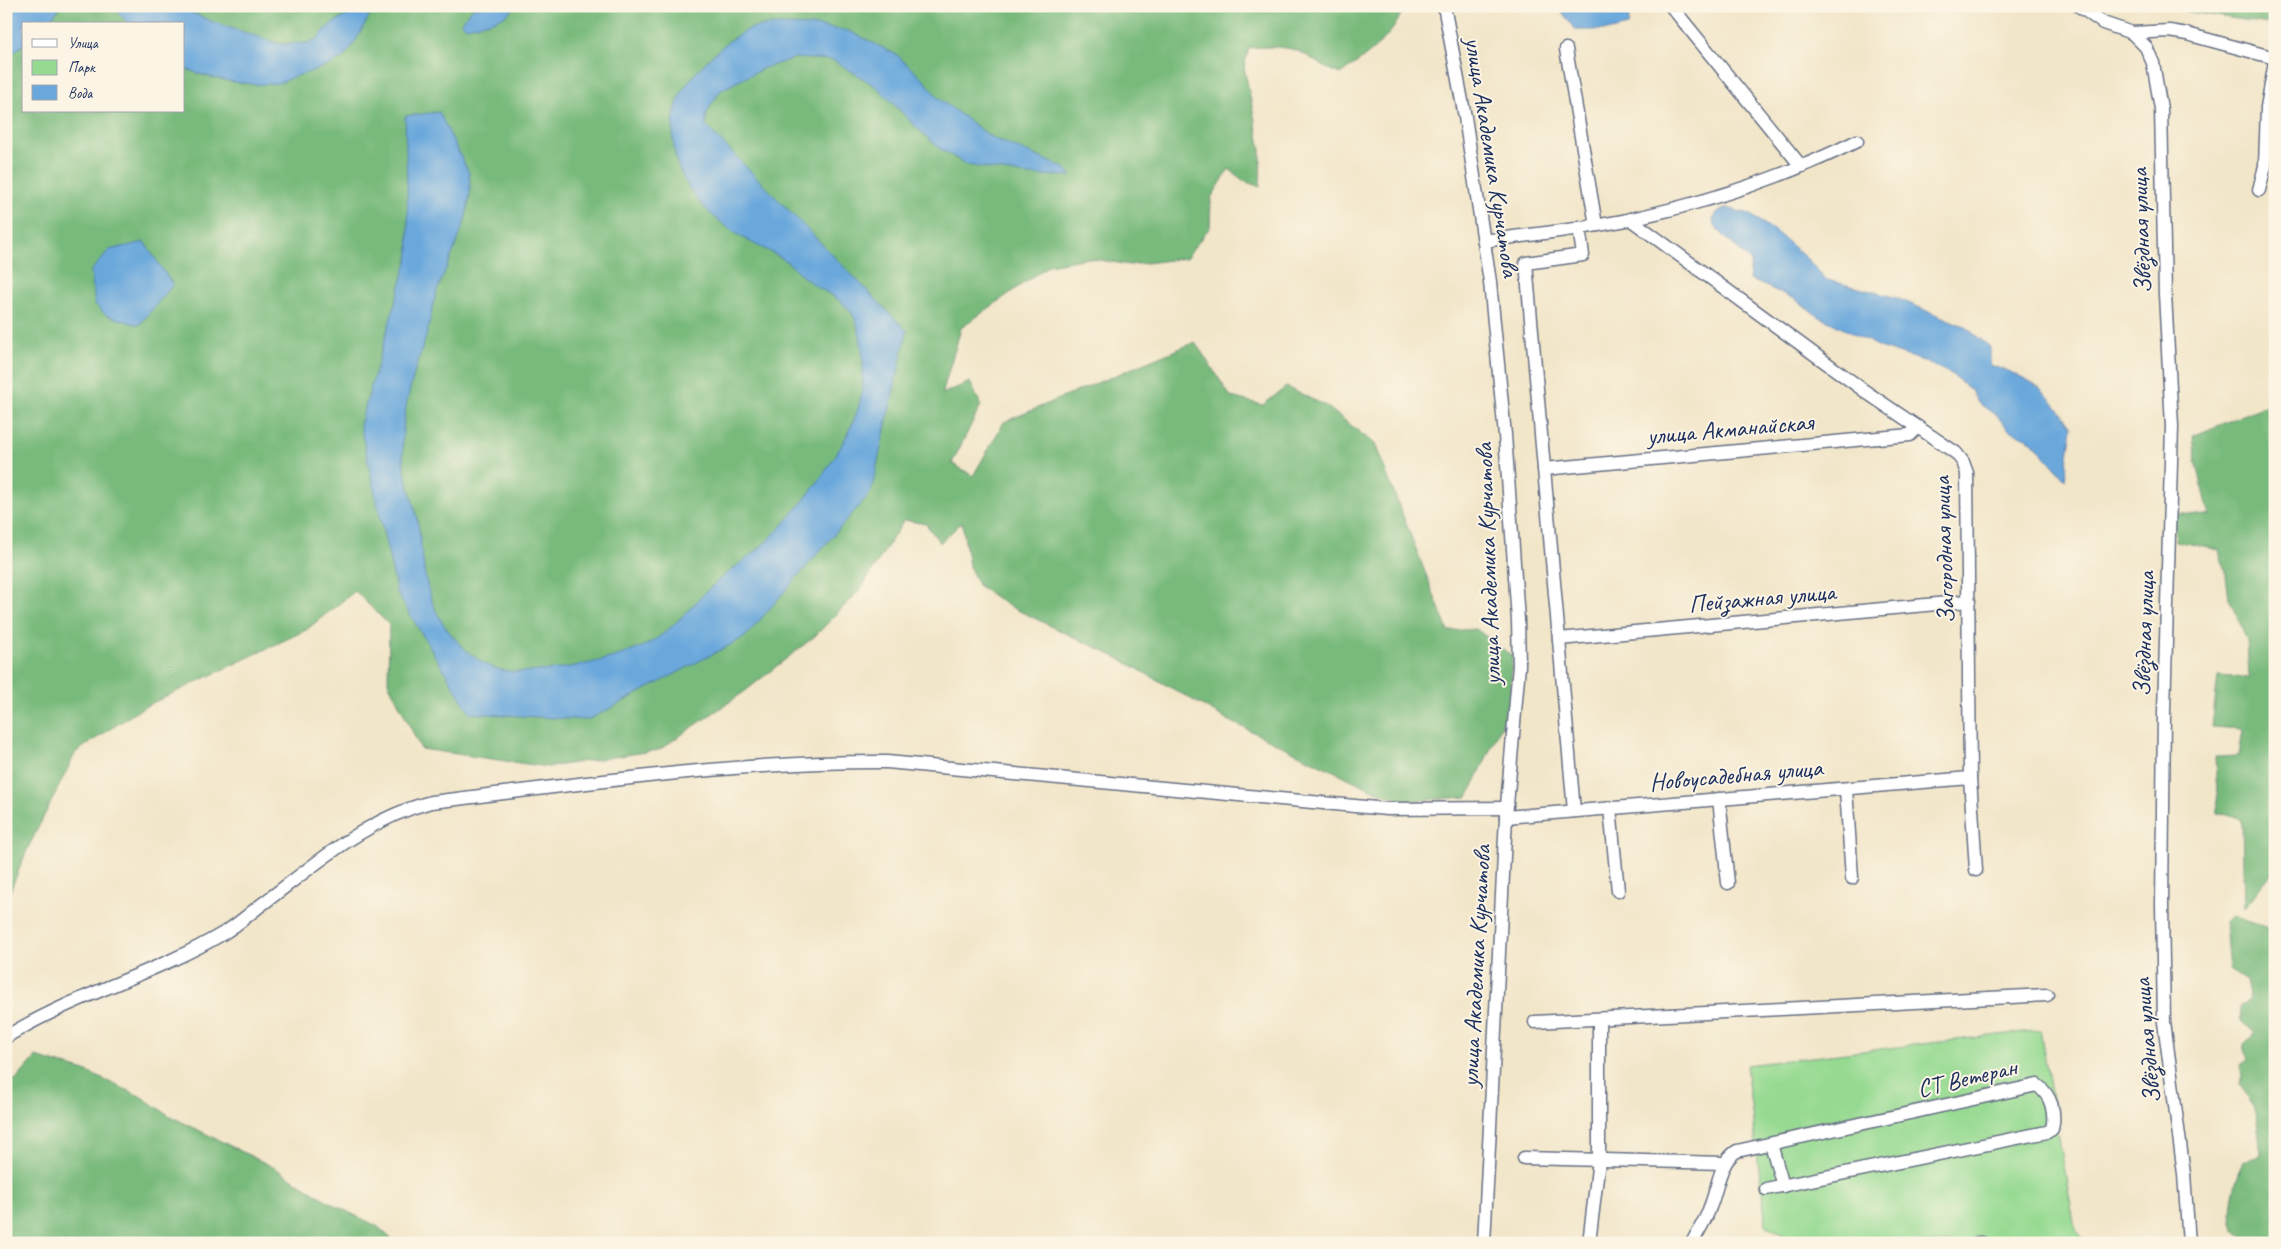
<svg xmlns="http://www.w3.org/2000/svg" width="2281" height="1249" font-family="Caveat,sans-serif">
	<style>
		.green { fill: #96da92; stroke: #588478 }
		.forest { fill: #78ba7c; stroke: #4a746d; fill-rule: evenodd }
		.water { fill: #6aa8dc; stroke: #426c9d }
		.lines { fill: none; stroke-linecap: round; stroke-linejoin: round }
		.minor-casing { stroke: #666f83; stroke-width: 15 }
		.minor { stroke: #fff; stroke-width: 12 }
		.labels { text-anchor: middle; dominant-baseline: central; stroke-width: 4; stroke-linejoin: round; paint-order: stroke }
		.street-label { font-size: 25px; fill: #1b2f5e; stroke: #fcf5e5 }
	</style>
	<rect width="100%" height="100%" fill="#fcf5e5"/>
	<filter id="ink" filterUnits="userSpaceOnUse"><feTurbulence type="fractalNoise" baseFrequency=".02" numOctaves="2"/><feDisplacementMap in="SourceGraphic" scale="10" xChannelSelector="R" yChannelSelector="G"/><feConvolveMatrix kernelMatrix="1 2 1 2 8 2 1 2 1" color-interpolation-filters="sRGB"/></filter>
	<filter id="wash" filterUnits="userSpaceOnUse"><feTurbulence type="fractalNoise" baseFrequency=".0096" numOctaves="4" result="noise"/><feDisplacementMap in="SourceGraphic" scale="20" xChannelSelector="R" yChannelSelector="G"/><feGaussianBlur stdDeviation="1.12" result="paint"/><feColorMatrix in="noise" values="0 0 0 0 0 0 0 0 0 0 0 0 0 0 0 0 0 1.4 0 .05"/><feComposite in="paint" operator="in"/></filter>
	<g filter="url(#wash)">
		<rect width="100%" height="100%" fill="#f2e6c9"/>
		<polygon class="green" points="2040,1030 2075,1228 2088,1243 1796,1243 1766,1225 1746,1065"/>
		<g class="forest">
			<path d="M 6,6 L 1404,6 C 1394,38 1367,55 1341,74 C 1322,68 1316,60 1300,52 C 1285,45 1265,47 1249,48 L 1244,67 L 1261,150 L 1260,187 L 1244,181 L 1229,169 L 1211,198 L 1210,227 L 1186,258 L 1130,265 L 1088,258 L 1049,265 L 961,328 L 942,394 L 970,382 L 981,405 L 952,463 L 973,476 L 1004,422 L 1195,342 L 1231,397 L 1263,405 L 1286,387 L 1326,406 L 1375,444 L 1448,631 L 1476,629 L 1512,656 L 1510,707 L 1468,797 L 1406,801 L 1377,792 L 1228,720 L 1122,660 L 1007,605 L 978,585 L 969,566 L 962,522 L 940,543 L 926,524 L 904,520 L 860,590 L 815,636 L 744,692 L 659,750 L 548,767 L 421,749 L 388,682 L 389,625 L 355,591 L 306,630 L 142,708 L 76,752 L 27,850 L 6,901 ZM 24,24 L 184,24 L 184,111 L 24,111 Z"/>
			<polygon points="2184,6 2275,6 2275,25 2185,11"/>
			<polygon points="2274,402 2275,869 2244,908 2242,820 2218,812 2215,757 2239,756 2243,729 2212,727 2218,676 2249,678 2247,640 2229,598 2226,575 2219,550 2176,541 2173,513 2210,516 2196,461 2193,436"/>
			<path d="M 2232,916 L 2268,928 L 2275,939 L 2275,1243 L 2250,1243 C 2246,1239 2238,1235 2235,1230 C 2225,1214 2237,1178 2243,1161 L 2260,1156 C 2259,1128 2258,1106 2239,1084 L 2242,1076 L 2240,1065 L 2248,1060 L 2244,1044 L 2255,1033 L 2241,1021 L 2240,1005 L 2250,1000 L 2246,981 L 2229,970 L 2225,922 Z"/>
			<polygon points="36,1057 85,1071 140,1096 170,1116 275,1168 336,1206 377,1226 396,1243 6,1243 6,1077 16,1080"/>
		</g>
		<g class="water">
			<polygon points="8,6 61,6 47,24 24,24 24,44 6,59 6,8"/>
			<path d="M 112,6 L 177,6 L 213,22 L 280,44 L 308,43 L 317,39 L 331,24 L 358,10 L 373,6 C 370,17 350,53 341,59 C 331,66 302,74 290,78 C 270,93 205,78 184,68 L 184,24 L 129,24 Z"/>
			<path d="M 477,6 L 515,6 C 505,21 484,23 467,27 L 461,23 L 472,9 Z"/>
			<polygon points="1558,6 1626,6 1629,16 1628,26 1611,30 1575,30"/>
			<path d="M 817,26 L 849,31 L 897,55 L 926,82 L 938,98 L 991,137 L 1065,168 L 1072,176 L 1028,175 L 967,165 L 939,148 L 919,130 L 877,87 L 833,60 L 794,58 L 786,61 L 764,68 L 721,90 L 710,106 L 706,116 L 706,126 L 907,331 L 871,492 L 745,637 L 588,720 L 470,713 L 397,593 L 360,425 L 409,255 L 405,116 L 439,112 L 469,173 C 475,217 450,254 436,294 C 431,309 430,325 425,340 C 412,378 400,416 403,456 C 404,478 413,497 417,518 C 423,550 422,581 436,611 C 446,632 469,657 491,667 C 524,681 614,661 646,645 C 671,632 691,606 711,587 C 725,574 740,564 755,552 C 792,521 852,445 861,397 C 865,376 864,330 851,312 C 840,297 821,291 806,279 C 798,273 792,264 783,259 C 769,250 754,245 740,236 C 704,213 674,181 673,136 C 673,116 676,99 687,84 C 701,65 731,34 753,28 C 772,23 797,26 817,26 Z"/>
			<path d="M 1727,208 L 1750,214 L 1777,233 L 1807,259 L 1827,280 L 1894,297 L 1964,326 L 1990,347 L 1990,365 C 2034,379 2045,389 2072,427 L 2065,479 L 2032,441 L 2008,429 L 1997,416 L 1977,402 L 1971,390 L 1951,374 L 1927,362 L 1882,348 L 1818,316 L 1795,299 L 1749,279 L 1751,262 L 1714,226 L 1713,220 L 1717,212 Z"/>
			<polygon points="144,242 173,285 139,325 106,315 95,304 91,271 109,250"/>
		</g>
	</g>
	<g filter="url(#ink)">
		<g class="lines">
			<defs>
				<g id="minor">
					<polyline points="1444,6 1465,117 1490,282 1505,435 1518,620 1519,665 1506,817 1484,1243"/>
					<polyline points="1671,6 1801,166"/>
					<polyline points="2079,6 2103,23 2132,33 2169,31 2187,34 2275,58"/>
					<polyline points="2132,33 2146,47 2153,63 2161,109 2165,294 2172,426 2164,712 2162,905 2164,1022 2184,1174 2189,1243"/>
					<polyline points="1566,49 1596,225"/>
					<polyline points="2259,190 2265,166 2267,107 2275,62"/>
					<polyline points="1630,219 1866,392 1956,453 1963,462 1967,473 1970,778 1976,870"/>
					<path d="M 1484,241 C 1532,234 1582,230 1631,219 C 1709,202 1785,177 1857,141"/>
					<polyline points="1544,469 1910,435 1918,427"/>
					<polyline points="1559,639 1969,601"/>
					<polyline points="1846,789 1852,878"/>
					<polyline points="1719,799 1728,883"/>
					<polyline points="1610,808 1618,891"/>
					<polyline points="1574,811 1526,263 1583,255 1579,227"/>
					<polyline points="1506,817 1970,778"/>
					<polyline points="1535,1022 2047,995"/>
					<path d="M 6,1037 C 73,995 153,975 222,934 C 236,926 248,915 261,905 C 315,865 365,819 431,802 C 583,784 734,761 887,762 L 1387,809 L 1506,808"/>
					<polyline points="1771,1144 1783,1186"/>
					<polyline points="1524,1158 1724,1163"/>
					<polyline points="1589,1243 1599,1160 1599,1020"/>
					<path d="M 1692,1243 C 1698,1231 1706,1220 1710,1207 C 1718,1188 1719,1162 1737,1151 L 2037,1085 C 2051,1095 2056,1112 2052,1129 L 2047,1132 L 1766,1189"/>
					<polyline points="1978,1243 1982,1243"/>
				</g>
			</defs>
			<use href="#minor" class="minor-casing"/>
			<use href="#minor" class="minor"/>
		</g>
	</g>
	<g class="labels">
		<g class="street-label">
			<text transform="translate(1492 157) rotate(81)">улица Академика Курчатова</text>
			<text transform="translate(2141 231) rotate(-92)">Звёздная улица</text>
			<text transform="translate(1730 429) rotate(-5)">улица Акманайская</text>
			<text transform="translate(1944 550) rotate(-92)">Загородная улица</text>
			<text transform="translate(1488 564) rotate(-92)">улица Академика Курчатова</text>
			<text transform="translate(1762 598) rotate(-5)">Пейзажная улица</text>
			<text transform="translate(2144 634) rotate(-88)">Звёздная улица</text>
			<text transform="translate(1736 775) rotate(-5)">Новоусадебная улица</text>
			<text transform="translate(1476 966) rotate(-87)">улица Академика Курчатова</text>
			<text transform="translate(2147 1041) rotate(-95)">Звёздная улица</text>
			<text transform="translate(1967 1078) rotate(-13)">СТ Ветеран</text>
		</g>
	</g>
	<rect width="2281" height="1249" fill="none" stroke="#fcf5e5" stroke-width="25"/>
	<rect x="22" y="22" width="162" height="90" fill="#fcf5e5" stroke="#a2a6af"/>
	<rect x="32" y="39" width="25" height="8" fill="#ffffff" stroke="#a2a6af"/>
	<text x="68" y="48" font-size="15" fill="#1b2f5e">Улица</text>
	<rect x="32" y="60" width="25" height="15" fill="#96da92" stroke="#a2a6af"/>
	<text x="68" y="72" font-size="15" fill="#1b2f5e">Парк</text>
	<rect x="32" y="85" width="25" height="15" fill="#6aa8dc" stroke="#a2a6af"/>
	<text x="68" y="98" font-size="15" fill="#1b2f5e">Вода</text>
</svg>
